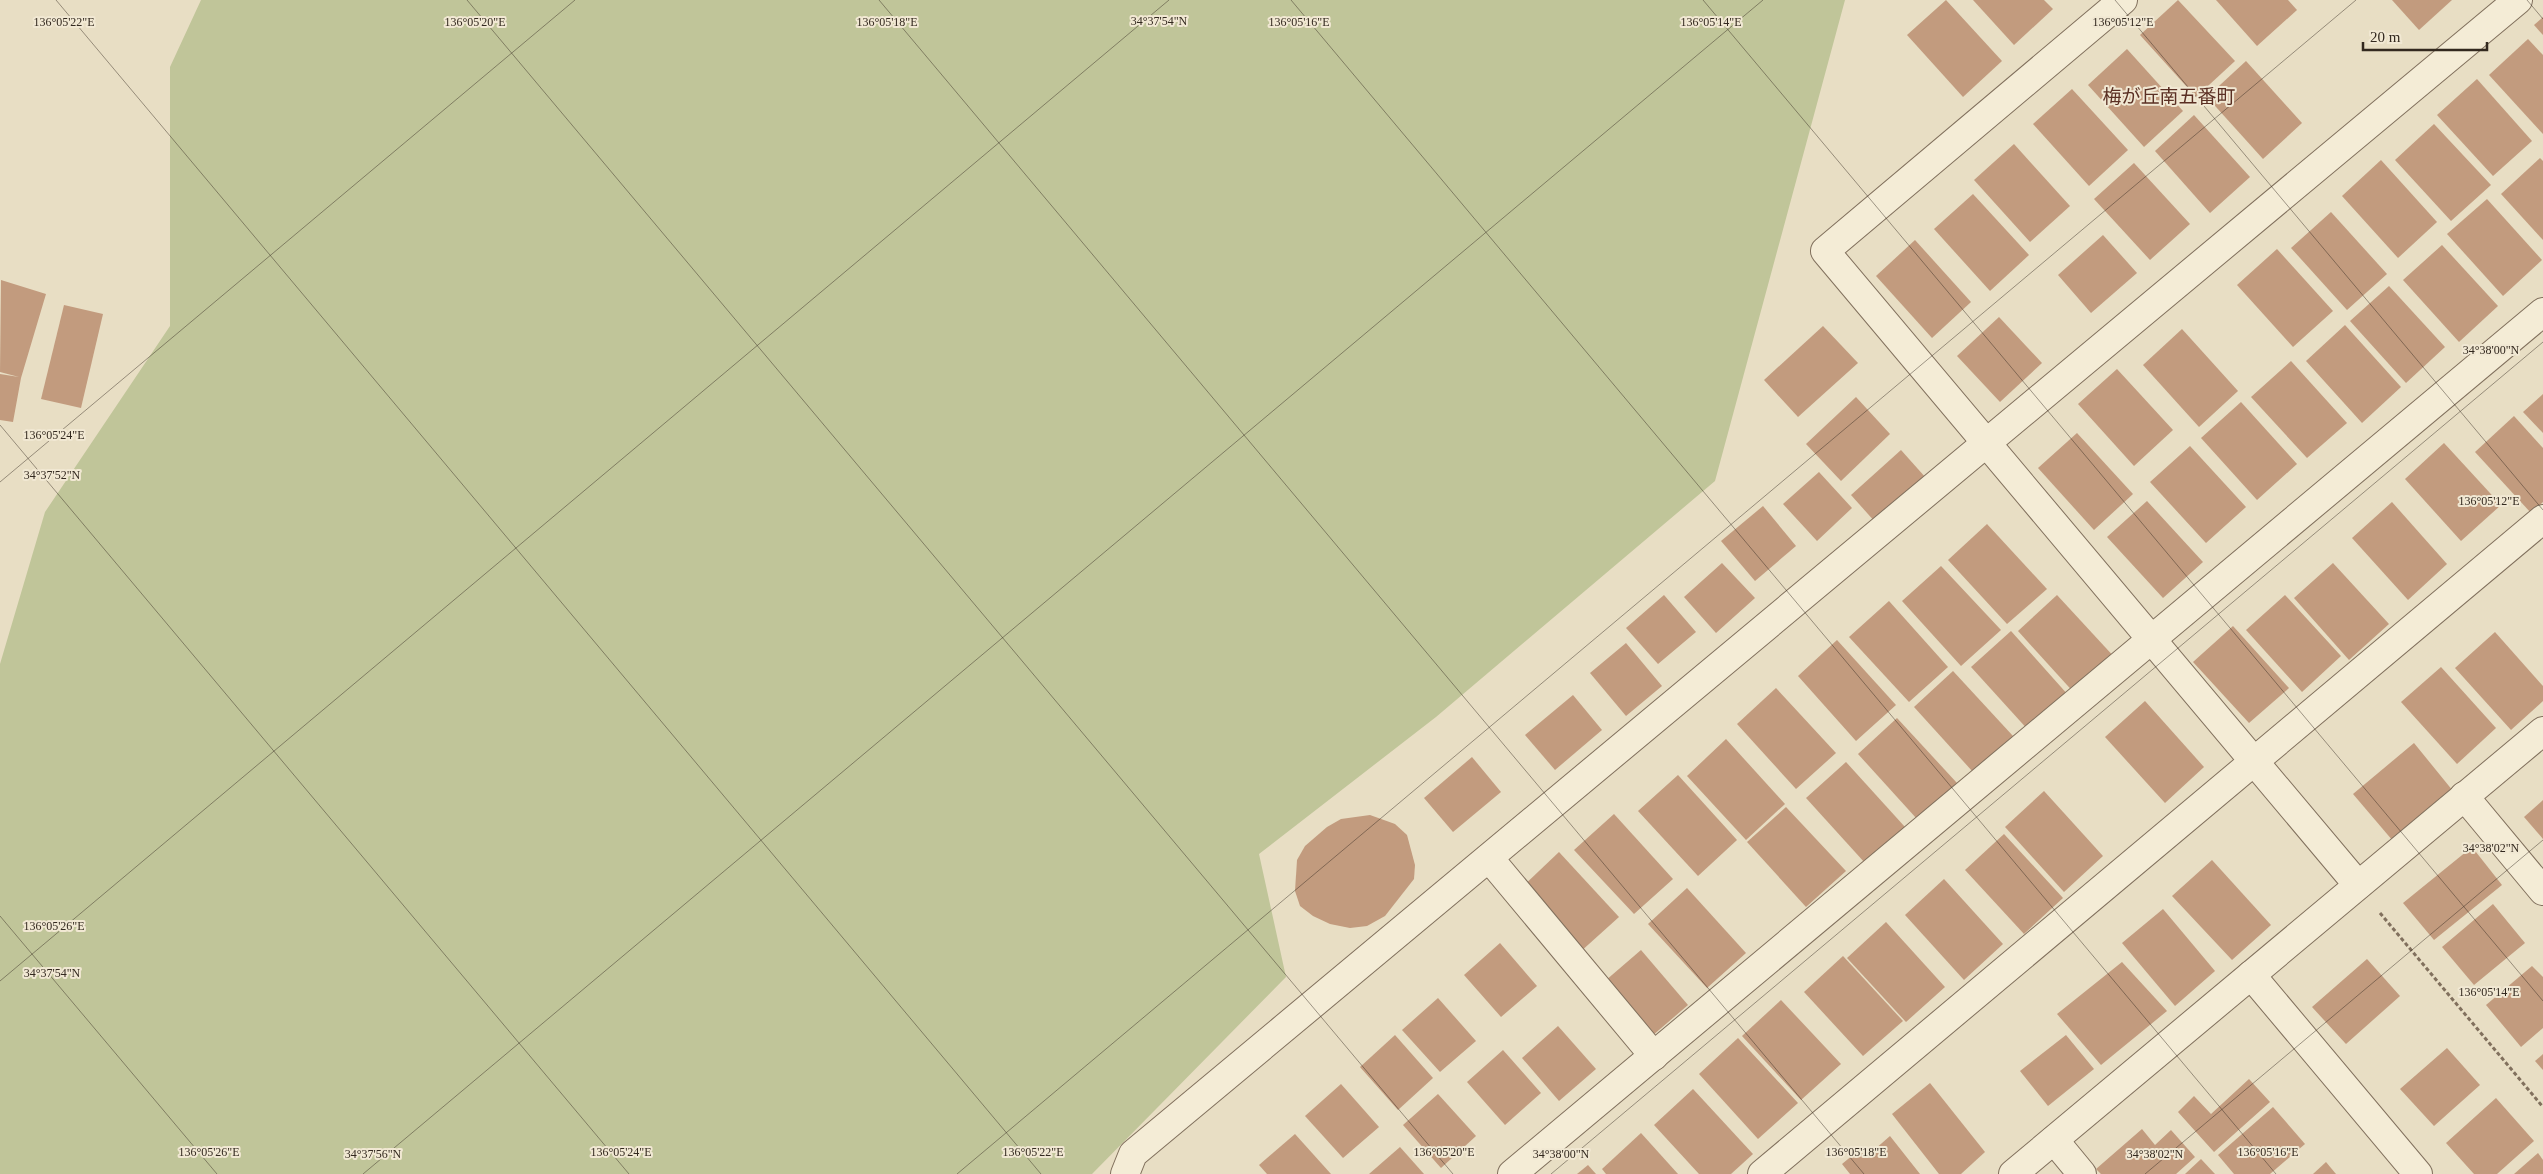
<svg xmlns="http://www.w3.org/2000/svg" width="2543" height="1174" font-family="'Times New Roman','Noto Sans JP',serif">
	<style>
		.green { fill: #c0c599 }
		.building { fill: #c29b7e }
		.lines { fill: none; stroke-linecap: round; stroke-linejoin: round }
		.minor-casing { stroke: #81705d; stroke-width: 30 }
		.path { stroke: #81705d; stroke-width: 3; stroke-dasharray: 4 2.5; stroke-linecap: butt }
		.minor { stroke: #f4ecd6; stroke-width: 28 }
		.ticks { fill: none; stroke: #33291f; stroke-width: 1; stroke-opacity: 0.45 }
		.labels { text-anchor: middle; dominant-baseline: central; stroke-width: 4; stroke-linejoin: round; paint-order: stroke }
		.quarter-label { font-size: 19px; fill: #5a2f23; stroke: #f1e8d3 }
		.ticks-label { font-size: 12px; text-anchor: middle; fill: #33291f; stroke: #f1e8d3; stroke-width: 4; stroke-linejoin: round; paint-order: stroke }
	</style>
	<rect width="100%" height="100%" fill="#e8dec4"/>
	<polygon class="green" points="201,0 1845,0 1715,481 1436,717 1259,854 1286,977 1092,1174 0,1174 0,664 45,512 170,326 170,67"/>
	<g class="building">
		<polygon points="1946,0 2002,61 1963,97 1907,35"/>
		<polygon points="1973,0 2044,0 2053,9 2014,45"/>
		<polygon points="2178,0 2235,61 2196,97 2140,35"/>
		<polygon points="2216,0 2288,0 2297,10 2257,46"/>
		<polygon points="2392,0 2452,0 2419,30"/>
		<polygon points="2543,17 2543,35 2534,25"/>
		<polygon points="2528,39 2543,55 2543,134 2489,75"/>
		<polygon points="2127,49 2183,111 2144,147 2088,85"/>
		<polygon points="2246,61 2302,123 2263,159 2207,97"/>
		<polygon points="2477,79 2532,141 2493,176 2437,115"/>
		<polygon points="2072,89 2128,150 2089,186 2033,124"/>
		<polygon points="2194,115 2250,177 2210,213 2155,151"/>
		<polygon points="2434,124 2491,185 2451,221 2395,160"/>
		<polygon points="2014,144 2070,206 2030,242 1974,180"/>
		<polygon points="2540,158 2543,161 2543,240 2501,194"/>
		<polygon points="2381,160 2437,222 2398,258 2342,196"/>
		<polygon points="2134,163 2190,224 2150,260 2094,199"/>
		<polygon points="1973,194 2029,255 1990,291 1934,229"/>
		<polygon points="2487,199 2542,260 2503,296 2447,234"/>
		<polygon points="2331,212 2387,274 2347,310 2291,248"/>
		<polygon points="2103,235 2137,273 2091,313 2058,275"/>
		<polygon points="1915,240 1971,302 1932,338 1876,276"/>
		<polygon points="2442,245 2498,306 2459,342 2403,280"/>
		<polygon points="2277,249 2333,311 2293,347 2237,285"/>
		<polygon points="1,280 46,294 21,378 13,422 0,420 0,374 19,377 0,372"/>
		<polygon points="2389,286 2445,347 2406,383 2350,321"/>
		<polygon points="64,305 103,314 81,408 41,399"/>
		<polygon points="1999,317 2042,363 2000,402 1957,356"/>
		<polygon points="2345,325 2401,387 2362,423 2306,361"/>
		<polygon points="1823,326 1858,363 1798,417 1764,380"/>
		<polygon points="2182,329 2238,391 2199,427 2143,365"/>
		<polygon points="2291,361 2347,423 2307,458 2251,397"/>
		<polygon points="2117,369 2173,430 2134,466 2078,404"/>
		<polygon points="2543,394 2543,433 2523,412"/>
		<polygon points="1856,397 1890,434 1841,481 1806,444"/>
		<polygon points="2241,402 2297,464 2257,500 2201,438"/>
		<polygon points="2514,416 2543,448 2543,502 2531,513 2475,452"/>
		<polygon points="2077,433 2133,494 2094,530 2038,468"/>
		<polygon points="2444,443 2501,505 2461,541 2405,479"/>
		<polygon points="2190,446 2246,507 2206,543 2150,482"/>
		<polygon points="1901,450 1926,478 1876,523 1851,495"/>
		<polygon points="1819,472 1852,508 1817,541 1783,504"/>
		<polygon points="2147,501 2203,562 2163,598 2107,537"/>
		<polygon points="2392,502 2447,564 2408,600 2352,538"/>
		<polygon points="1763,506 1796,546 1755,581 1721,541"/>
		<polygon points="1987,524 2047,589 2007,624 1948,560"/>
		<polygon points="1722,563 1755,598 1716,633 1684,597"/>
		<polygon points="2333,563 2389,624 2349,660 2294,598"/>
		<polygon points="1941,566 2001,630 1961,666 1902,601"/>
		<polygon points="1664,595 1696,632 1658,664 1626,628"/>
		<polygon points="2057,595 2117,660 2077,696 2018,631"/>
		<polygon points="2285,595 2341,656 2302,692 2246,630"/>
		<polygon points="1889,601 1948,667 1909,702 1849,637"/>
		<polygon points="2233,626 2289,688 2249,723 2193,662"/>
		<polygon points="2011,631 2069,696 2030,732 1971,667"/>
		<polygon points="2495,632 2543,686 2543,701 2511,730 2455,668"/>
		<polygon points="1837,640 1896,705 1856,741 1798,676"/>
		<polygon points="1626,643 1662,686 1626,716 1590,673"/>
		<polygon points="2441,667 2496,728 2457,764 2401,702"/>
		<polygon points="1953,671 2013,736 1973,772 1914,707"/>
		<polygon points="1776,688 1836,753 1796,789 1737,724"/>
		<polygon points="1573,695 1602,730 1555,770 1525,735"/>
		<polygon points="2145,701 2204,767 2165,803 2105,737"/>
		<polygon points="1897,718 1957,783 1917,819 1858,754"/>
		<polygon points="1726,739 1785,804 1746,840 1687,776"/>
		<polygon points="2414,743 2453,791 2393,841 2353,794"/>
		<polygon points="1472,757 1501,792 1453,832 1424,798"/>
		<polygon points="1846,762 1905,827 1865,863 1806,798"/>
		<polygon points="1678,775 1737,840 1698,876 1638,811"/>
		<polygon points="2044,791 2103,856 2064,892 2005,827"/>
		<polygon points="2543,800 2543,839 2524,817"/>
		<polygon points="1786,807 1846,871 1806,907 1747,842"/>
		<polygon points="1614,814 1673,879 1634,914 1574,850"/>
		<polygon points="1370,815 1395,824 1407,835 1415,865 1414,879 1385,916 1367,926 1350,928 1330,924 1313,916 1300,906 1295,891 1297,860 1305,846 1327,827 1341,819"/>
		<polygon points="2004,834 2063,898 2024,934 1965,870"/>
		<polygon points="2472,847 2502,885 2434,940 2403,903"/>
		<polygon points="1559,852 1619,917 1579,953 1520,889"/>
		<polygon points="2212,860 2271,925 2232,960 2172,896"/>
		<polygon points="1944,879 2003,944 1964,980 1905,915"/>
		<polygon points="1687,888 1746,953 1707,988 1648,924"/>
		<polygon points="2493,904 2525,943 2474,985 2442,947"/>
		<polygon points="2163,909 2215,971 2175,1006 2122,943"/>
		<polygon points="1886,922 1945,987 1906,1022 1847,958"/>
		<polygon points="1500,943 1537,986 1501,1017 1464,975"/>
		<polygon points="1641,950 1688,1005 1652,1036 1605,981"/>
		<polygon points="1843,956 1903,1021 1863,1056 1804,992"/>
		<polygon points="2367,959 2400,996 2346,1044 2312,1007"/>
		<polygon points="2122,962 2167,1011 2101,1065 2057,1014"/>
		<polygon points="2532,966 2543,977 2543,1028 2521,1047 2486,1005"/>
		<polygon points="1438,998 1476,1041 1440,1072 1402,1030"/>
		<polygon points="1781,1000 1841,1064 1801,1100 1742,1036"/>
		<polygon points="1558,1026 1596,1069 1559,1101 1522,1058"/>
		<polygon points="1395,1035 1433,1078 1398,1110 1360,1067"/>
		<polygon points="2066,1035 2094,1069 2048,1106 2020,1071"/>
		<polygon points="1738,1038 1798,1103 1758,1139 1699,1074"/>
		<polygon points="2447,1048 2480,1085 2434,1126 2400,1089"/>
		<polygon points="1503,1050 1541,1093 1505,1125 1467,1082"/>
		<polygon points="2543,1054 2543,1070 2535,1061"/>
		<polygon points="2249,1079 2270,1102 2214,1152 2178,1112 2194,1096 2211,1114"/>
		<polygon points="1930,1083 1985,1152 1961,1174 1939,1174 1892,1114"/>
		<polygon points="1341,1084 1379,1127 1343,1158 1305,1116"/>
		<polygon points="1693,1089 1753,1154 1731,1174 1699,1174 1654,1125"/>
		<polygon points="1438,1094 1476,1136 1441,1168 1403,1125"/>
		<polygon points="2496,1098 2534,1141 2497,1174 2474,1174 2446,1143"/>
		<polygon points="2273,1107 2305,1144 2270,1174 2234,1174 2218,1155"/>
		<polygon points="2142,1129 2155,1145 2171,1130 2195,1157 2176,1174 2101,1174 2096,1169"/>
		<polygon points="1641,1133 1678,1174 1606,1174 1602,1169"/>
		<polygon points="1295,1134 1331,1174 1267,1174 1259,1165"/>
		<polygon points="1890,1136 1920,1174 1850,1174 1842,1164 1859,1150 1866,1157"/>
		<polygon points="1400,1147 1424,1174 1369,1174"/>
		<polygon points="2538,1153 2543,1160 2543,1174 2514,1174"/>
		<polygon points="2201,1159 2215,1174 2185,1174"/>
		<polygon points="2326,1162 2336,1174 2313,1174"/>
		<polygon points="1588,1165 1596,1174 1577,1174"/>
	</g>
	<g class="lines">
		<defs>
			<g id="minor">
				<polyline points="2123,0 1825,251 2358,885"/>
				<polyline points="2464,796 2543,891"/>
				<polyline points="1489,858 1654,1056"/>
				<polyline points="2251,975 2418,1174"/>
				<polyline points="2054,1140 2082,1174"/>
				<polyline points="1125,1174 1133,1154 2518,0"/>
				<polyline points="1512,1174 2543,312"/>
				<polyline points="1762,1174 2543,519"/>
				<polyline points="2013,1174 2543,731"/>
			</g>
		</defs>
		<use href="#minor" class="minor-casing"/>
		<polyline class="path" points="2380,913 2543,1107"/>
		<use href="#minor" class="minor"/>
	</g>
	<path class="ticks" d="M 56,0 L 1041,1174M 467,0 L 1453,1174M 879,0 L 1864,1174M 1291,0 L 2276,1174M 1703,0 L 2543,1001M 2115,0 L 2543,510M 2527,0 L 2543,19M 0,425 L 629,1174M 0,482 L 575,0M 0,916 L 217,1174M 0,981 L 1169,0M 363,1174 L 1763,0M 957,1174 L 2356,0M 1551,1174 L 2543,342M 2145,1174 L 2543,840"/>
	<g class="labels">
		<g class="quarter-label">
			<text x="2169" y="96">梅が丘南五番町</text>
		</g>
	</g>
	<g class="ticks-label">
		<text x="1159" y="25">34°37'54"N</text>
		<text x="475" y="26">136°05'20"E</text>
		<text x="887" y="26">136°05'18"E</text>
		<text x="64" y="26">136°05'22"E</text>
		<text x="1299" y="26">136°05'16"E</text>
		<text x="1711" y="26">136°05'14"E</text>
		<text x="2123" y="26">136°05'12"E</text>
		<text x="2491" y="354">34°38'00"N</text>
		<text x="54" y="439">136°05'24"E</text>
		<text x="52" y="479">34°37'52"N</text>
		<text x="2489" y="505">136°05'12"E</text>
		<text x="2491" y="852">34°38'02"N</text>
		<text x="54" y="930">136°05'26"E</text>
		<text x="52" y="977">34°37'54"N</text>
		<text x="2489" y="996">136°05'14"E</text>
		<text x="209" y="1156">136°05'26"E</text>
		<text x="621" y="1156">136°05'24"E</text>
		<text x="1033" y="1156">136°05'22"E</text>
		<text x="1444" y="1156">136°05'20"E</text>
		<text x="1856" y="1156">136°05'18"E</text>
		<text x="2268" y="1156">136°05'16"E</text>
		<text x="373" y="1158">34°37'56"N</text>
		<text x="1561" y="1158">34°38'00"N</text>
		<text x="2155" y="1158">34°38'02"N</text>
	</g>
	<path d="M2363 42v8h124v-8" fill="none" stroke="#33291f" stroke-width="2.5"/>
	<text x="2370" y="42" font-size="15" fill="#33291f" stroke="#f1e8d3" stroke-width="4" paint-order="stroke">20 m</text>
</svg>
